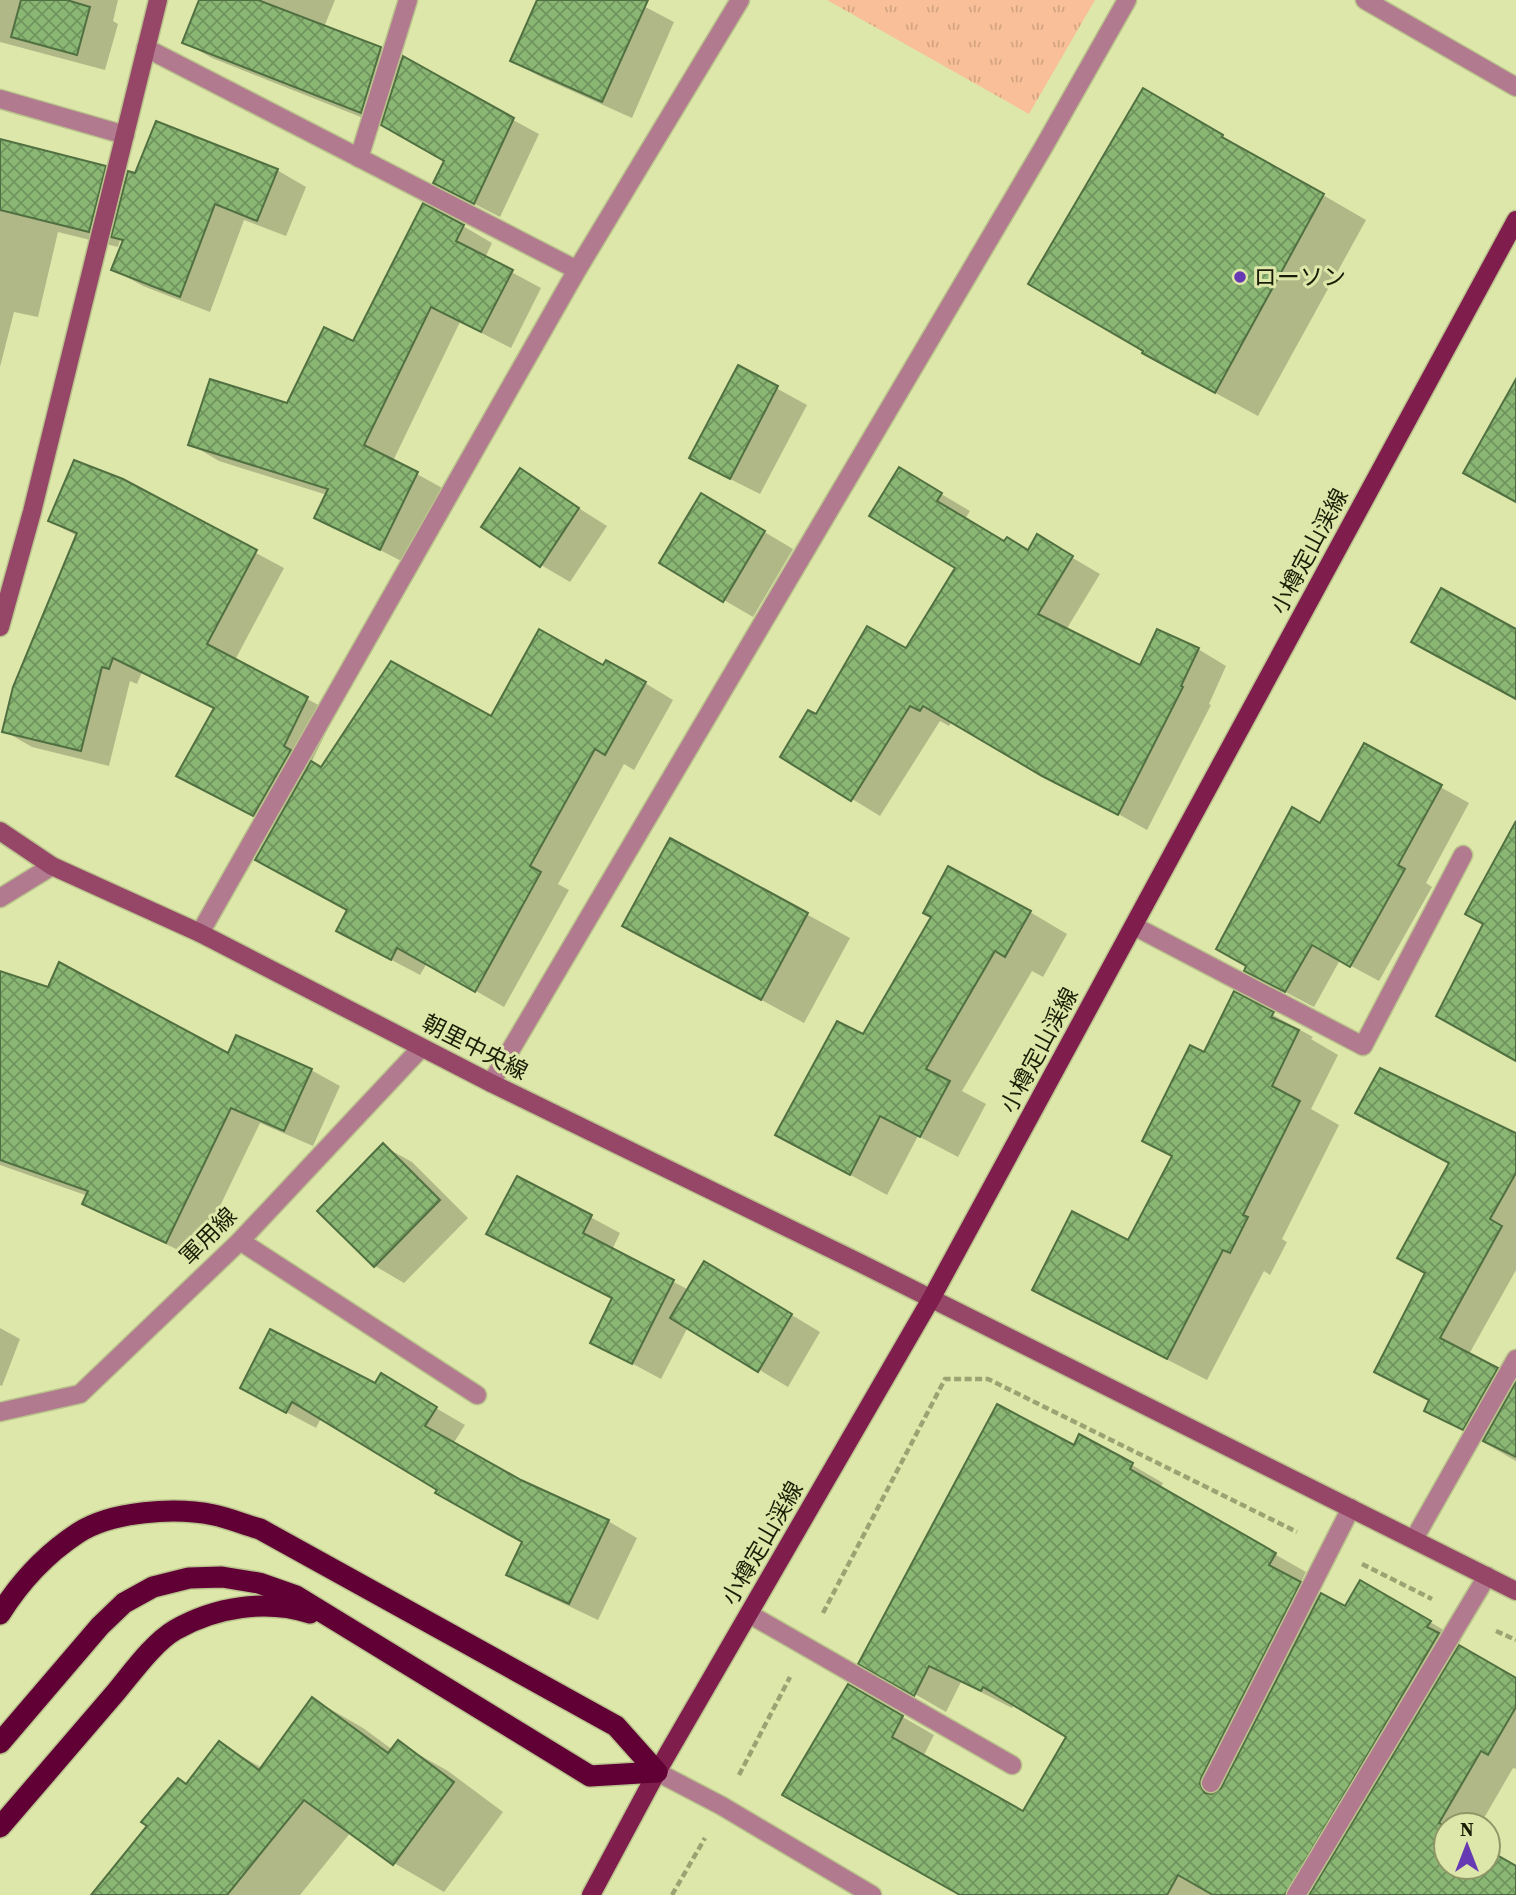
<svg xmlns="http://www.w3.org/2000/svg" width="1516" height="1895" font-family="'Source Serif 4','Noto Sans JP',serif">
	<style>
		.grass { fill: url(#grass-tufts) }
		.shadow { fill: #0003 }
		.building { fill: url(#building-cross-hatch); stroke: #517041; stroke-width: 2 }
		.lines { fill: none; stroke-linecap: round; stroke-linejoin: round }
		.lane-casing { stroke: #bac38c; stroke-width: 21 }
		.street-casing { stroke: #bac38c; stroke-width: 21 }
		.secondary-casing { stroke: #bac38c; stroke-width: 21 }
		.primary-casing { stroke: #bac38c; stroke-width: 21 }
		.highway-casing { stroke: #bac38c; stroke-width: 24 }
		.path { stroke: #9ca373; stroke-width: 4.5; stroke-dasharray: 7 3.5; stroke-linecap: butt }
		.lane { stroke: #b17a8e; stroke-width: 18 }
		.street { stroke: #b17a8e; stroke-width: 18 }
		.secondary { stroke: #964768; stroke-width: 18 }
		.primary { stroke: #7f1d4d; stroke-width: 18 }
		.highway { stroke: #600035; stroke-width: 21 }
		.poi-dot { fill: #663ab2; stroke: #dde7aa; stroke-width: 2.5 }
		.labels { text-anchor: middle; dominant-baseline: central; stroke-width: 6; stroke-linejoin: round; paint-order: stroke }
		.poi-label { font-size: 23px; fill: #1b1e06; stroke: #dde7aa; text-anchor: start }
		.street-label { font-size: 23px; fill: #1b1e06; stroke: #dde7aa }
	</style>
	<defs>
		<pattern id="grass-tufts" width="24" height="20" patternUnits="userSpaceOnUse" patternTransform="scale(1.75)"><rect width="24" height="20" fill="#f8bf98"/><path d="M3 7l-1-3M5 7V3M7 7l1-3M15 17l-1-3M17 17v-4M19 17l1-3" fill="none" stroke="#d4a482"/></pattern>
		<pattern id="building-cross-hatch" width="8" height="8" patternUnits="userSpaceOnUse" patternTransform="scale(1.75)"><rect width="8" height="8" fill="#8ab774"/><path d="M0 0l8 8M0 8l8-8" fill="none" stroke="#70945d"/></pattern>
	</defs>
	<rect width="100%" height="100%" fill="#dde7aa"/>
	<polygon class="grass" points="827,0 1095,0 1029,114"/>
	<g class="shadow">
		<polygon points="0,0 118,0 113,21 118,24 105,70 0,42"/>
		<polygon points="201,0 335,0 324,27 381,49 539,134 500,217 461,197 446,161 391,129 212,58 184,42"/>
		<polygon points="539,0 632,0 674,22 632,118 541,77 512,61"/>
		<polygon points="1144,91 1366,220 1258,416 1186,377"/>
		<polygon points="0,141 105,167 127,180 277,170 306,187 286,236 244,220 210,312 143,286 114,270 124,243 120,240 118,247 58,232 38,317 14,312 0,367"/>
		<polygon points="463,226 492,243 485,258 541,288 511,348 460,322 393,461 446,490 409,565 316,517 327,495 219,461 190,444 288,405 354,343"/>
		<polygon points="738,367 807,405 760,494 720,474"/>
		<polygon points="899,469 970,511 965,519 1005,543 1029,552 1037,537 1100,574 1066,630 1141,667 1198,649 1226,666 1209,704 1211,705 1147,830 952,721 949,726 940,721 880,816 782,756 817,716 907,650 958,567"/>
		<polygon points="520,471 607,526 570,582 541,565"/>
		<polygon points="122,481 284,568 235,660 335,714 311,763 321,769 492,718 604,668 645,683 673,700 634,770 624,764 558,884 569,890 504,1007 427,963 420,975 367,947 349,911 275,827 206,791 215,709 142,672 137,684 130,681 109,766 32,747 4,731 77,536 50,521"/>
		<polygon points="731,512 793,549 753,617 724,600"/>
		<polygon points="1365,745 1469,803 1426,883 1432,887 1379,981 1340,960 1314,1007 1274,986 1321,825"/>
		<polygon points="671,840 850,938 804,1023 667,949"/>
		<polygon points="1030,912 1067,934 1043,977 1032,971 962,1091 986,1104 958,1157 918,1136 887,1195 814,1155 863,1037 933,916"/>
		<polygon points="0,973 229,1056 311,1070 340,1086 313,1146 260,1123 195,1258 113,1219 84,1203 88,1196 0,1165"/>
		<polygon points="1235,994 1313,1037 1311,1039 1338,1055 1311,1109 1339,1125 1282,1239 1287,1242 1270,1275 1264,1271 1207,1380 1074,1312 1034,1289 1128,1242 1173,1157 1144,1140 1205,1055"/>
		<polygon points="1516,1135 1516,1270 1468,1356 1516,1383 1516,1461 1427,1410 1431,1401 1405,1388"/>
		<polygon points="383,1146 412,1162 468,1218 404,1283 375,1266"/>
		<polygon points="518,1178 620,1233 612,1250 689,1290 734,1280 820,1332 788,1387 688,1327 661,1379 592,1342 614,1299 489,1233"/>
		<polygon points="0,1328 20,1339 2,1386 0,1385"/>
		<polygon points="381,1376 465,1425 453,1444 520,1481 608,1521 637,1538 598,1620 537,1591 508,1574 524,1541 321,1418 316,1428 271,1404 375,1385"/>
		<polygon points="1075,1447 1132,1465 1163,1483 1160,1489 1306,1572 1300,1584 1321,1596 1346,1608 1361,1582 1461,1640 1458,1646 1516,1680 1516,1769 1513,1768 1480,1825 1446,1825 1446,1867 1488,1867 1488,1852 1516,1868 1516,1895 963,1895 849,1686 934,1735 923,1757 1023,1813 1068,1736 1014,1704 1012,1708 961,1682 946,1712 861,1663"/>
		<polygon points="313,1699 363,1728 393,1750 398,1743 448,1771 503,1812 444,1892 394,1863 351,1832 300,1895 93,1895 188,1785 219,1743 262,1768"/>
	</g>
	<g class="building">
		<polygon points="21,0 67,0 90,7 77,55 11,37"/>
		<polygon points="199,0 258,0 381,47 361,113 182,43"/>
		<polygon points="537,0 648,0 602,102 510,61"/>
		<polygon points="403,56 514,118 474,204 433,183 444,161 381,125"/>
		<polygon points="1143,88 1223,135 1222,137 1324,194 1215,393 1142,353 1143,351 1028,284"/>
		<polygon points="156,121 278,169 257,221 215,204 180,297 111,270 123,240 111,237 128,171 135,173"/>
		<polygon points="0,139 106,166 89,232 0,210"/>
		<polygon points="423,203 464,225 456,241 513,270 481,332 431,307 364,445 418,472 380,550 314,518 328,489 188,445 210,379 287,403 324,327 353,341"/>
		<polygon points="738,365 778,386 730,479 689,458"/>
		<polygon points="1516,379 1516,502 1463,473"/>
		<polygon points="74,460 123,479 257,550 207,644 308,697 284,746 291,750 253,816 176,776 214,708 113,658 109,669 102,667 81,751 2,732 13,687 77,533 48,521"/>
		<polygon points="899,467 942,493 937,501 1004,541 1007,537 1028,550 1037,534 1073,556 1038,614 1140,665 1157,629 1199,648 1181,686 1183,687 1118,815 1042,776 923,706 920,711 910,706 851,801 780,757 808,710 816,714 867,626 906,648 955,568 869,516"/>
		<polygon points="520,468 579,508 540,567 481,527"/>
		<polygon points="701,493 765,531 723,602 659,563"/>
		<polygon points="1441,588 1516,629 1516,699 1411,642"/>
		<polygon points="539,629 603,665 606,660 646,682 605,755 595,749 530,866 541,872 475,992 397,948 391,960 336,931 347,910 255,860 311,761 321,767 391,661 491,716"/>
		<polygon points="1364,743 1442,785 1398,865 1405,869 1350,967 1312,945 1285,992 1244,971 1246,966 1216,949 1292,807 1320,823"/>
		<polygon points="1516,821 1516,1061 1436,1016 1483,924 1465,914"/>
		<polygon points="670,838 808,913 761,1000 622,926"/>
		<polygon points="948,866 1031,911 1005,957 995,951 926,1069 950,1081 920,1137 880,1116 850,1175 775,1135 837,1021 863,1034 931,917 923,913"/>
		<polygon points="59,962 228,1053 236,1035 312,1069 284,1131 231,1108 166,1243 82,1204 88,1191 0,1160 0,971 48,987"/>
		<polygon points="1234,991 1274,1012 1271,1017 1299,1030 1272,1086 1300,1101 1243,1215 1248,1217 1230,1253 1223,1250 1167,1359 1032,1290 1072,1211 1128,1240 1172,1156 1142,1141 1190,1045 1204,1052"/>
		<polygon points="1380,1068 1516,1133 1516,1173 1490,1219 1502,1226 1440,1338 1498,1368 1463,1430 1424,1411 1429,1400 1374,1372 1425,1273 1397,1258 1449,1163 1355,1113"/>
		<polygon points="383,1143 440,1200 374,1267 317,1211"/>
		<polygon points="517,1176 592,1215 583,1233 674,1280 632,1364 590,1343 612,1298 486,1234"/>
		<polygon points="704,1261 792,1314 758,1372 670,1318"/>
		<polygon points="270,1329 375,1383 381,1373 437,1407 425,1426 521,1480 609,1520 569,1604 506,1575 522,1542 435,1493 437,1490 292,1402 286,1413 240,1388"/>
		<polygon points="1516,1382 1516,1457 1483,1441"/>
		<polygon points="997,1404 1074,1445 1079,1434 1133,1463 1130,1469 1276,1553 1269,1565 1301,1582 1201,1778 1200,1784 1205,1793 1212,1794 1221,1788 1321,1593 1345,1606 1360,1580 1431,1621 1427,1627 1439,1633 1285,1895 1213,1895 1178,1875 1167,1895 960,1895 782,1795 848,1684 903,1716 892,1737 1023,1811 1066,1737 983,1687 981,1691 929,1666 914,1696 858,1664"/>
		<polygon points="1459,1645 1516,1678 1516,1707 1488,1755 1481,1751 1439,1823 1446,1827 1446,1867 1488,1867 1488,1850 1516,1866 1516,1895 1309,1895"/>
		<polygon points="312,1697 388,1753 398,1740 454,1782 393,1865 304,1800 227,1895 91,1895 147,1826 141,1822 178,1778 186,1784 219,1741 259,1770"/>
	</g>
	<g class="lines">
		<defs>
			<g id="lane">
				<polyline points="1134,926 1363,1046 1463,855"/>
				<polyline points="749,1614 1012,1765"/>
				<polyline points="1211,1783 1351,1508"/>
				<polyline points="1296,1895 1487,1576"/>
			</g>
			<g id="street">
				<polyline points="1365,0 1516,87"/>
				<polyline points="146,48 577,270"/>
				<polyline points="0,99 125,135"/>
				<polyline points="359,158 408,0"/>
				<polyline points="0,898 52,866"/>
				<polyline points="200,933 577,270 740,0"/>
				<polyline points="491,1083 1043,148 1127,0"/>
				<polyline points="240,1241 477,1395"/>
				<polyline points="0,1412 80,1394 240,1241 421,1048"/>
				<polyline points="1414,1539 1516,1359"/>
				<polyline points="657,1772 722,1806 872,1895"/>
			</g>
			<g id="secondary">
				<polyline points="0,627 32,512 158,0"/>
				<polyline points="0,831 52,866 200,933 491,1083 860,1263 1516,1591"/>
			</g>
			<polyline id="primary" points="591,1895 657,1772 931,1299 1516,220"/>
			<g id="highway">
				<path d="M 0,1614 C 20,1582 46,1554 78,1533 C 112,1511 175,1507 214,1515 C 229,1518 245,1525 260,1529 L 616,1726 L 657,1772"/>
				<polyline points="0,1743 100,1626 124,1603 153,1587 189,1578 222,1577 259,1583 296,1596 590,1776 657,1772"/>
				<path d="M 0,1827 C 39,1782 77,1737 116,1692 C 132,1673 153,1643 175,1630 C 215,1607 266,1599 310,1613"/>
			</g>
		</defs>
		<use href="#lane" class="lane-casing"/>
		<use href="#street" class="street-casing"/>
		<use href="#secondary" class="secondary-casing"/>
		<use href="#primary" class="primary-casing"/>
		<use href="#highway" class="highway-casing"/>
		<g class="path">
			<polyline points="1362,1564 1432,1599"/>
			<polyline points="823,1613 945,1379 988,1379 1297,1532"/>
			<polyline points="1496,1631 1516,1640"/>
			<polyline points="739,1775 790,1677"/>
			<polyline points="672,1895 705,1838"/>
		</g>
		<use href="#lane" class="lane"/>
		<use href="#street" class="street"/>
		<use href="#secondary" class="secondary"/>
		<use href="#primary" class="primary"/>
		<use href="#highway" class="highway"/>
	</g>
	<circle class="poi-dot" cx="1240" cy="277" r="7"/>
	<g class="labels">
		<g class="poi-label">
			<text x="1254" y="277">ローソン</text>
		</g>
		<g class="street-label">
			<text transform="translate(1309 551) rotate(-62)">小樽定山渓線</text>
			<text transform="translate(475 1047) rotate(27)">朝里中央線</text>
			<text transform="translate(1039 1050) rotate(-62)">小樽定山渓線</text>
			<text transform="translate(208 1236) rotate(-45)">軍用線</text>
			<text transform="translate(762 1543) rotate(-60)">小樽定山渓線</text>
		</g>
	</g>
	<g transform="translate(1467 1846)"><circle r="33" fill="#dde7aa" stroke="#8f9768" stroke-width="2"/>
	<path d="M0-5L12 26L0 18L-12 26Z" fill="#663ab2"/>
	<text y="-10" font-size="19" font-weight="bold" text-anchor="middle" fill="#1b1e06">N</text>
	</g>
</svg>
